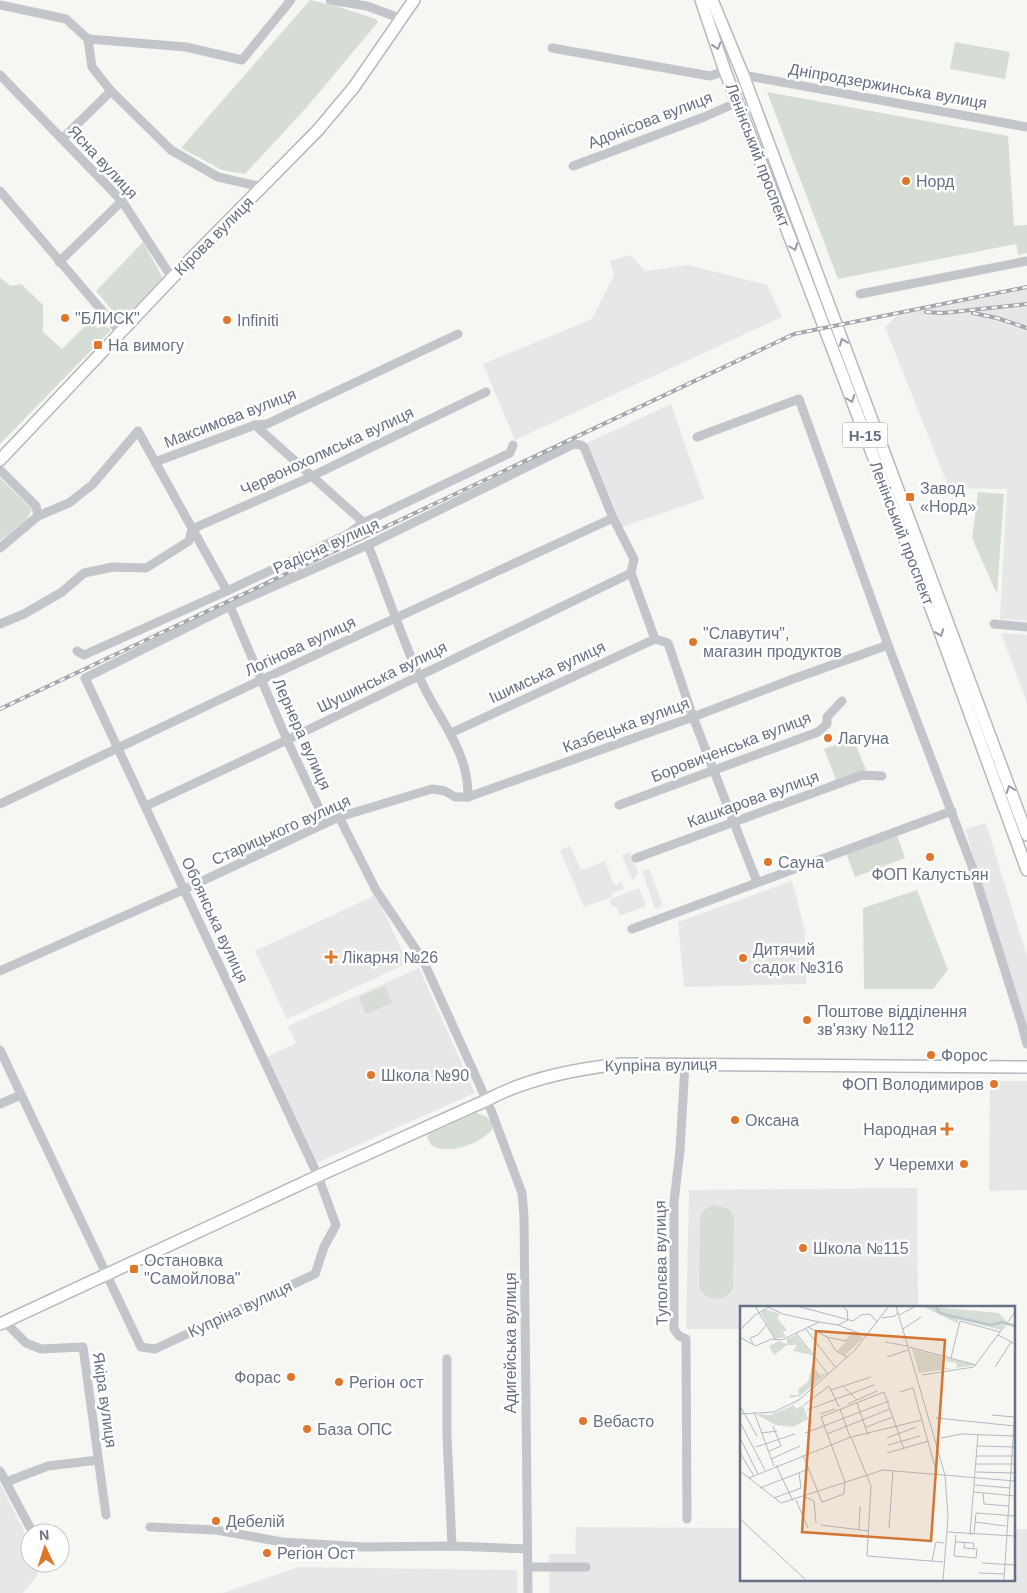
<svg xmlns="http://www.w3.org/2000/svg" width="1027" height="1593" font-family="Arial,sans-serif">
	<style>
		.built { fill: #e7e7e7 }
		.green { fill: #d6ddd5 }
		.lines { fill: none; stroke-linecap: round; stroke-linejoin: round }
		.major-casing { stroke: #b5b8bd; stroke-width: 14 }
		.minor { stroke: #c2c5c9; stroke-width: 9 }
		.major { stroke: #fff; stroke-width: 11 }
		.rail-casing { stroke: #a3a7ae; stroke-width: 4 }
		.rail { stroke: #fff; stroke-width: 2; stroke-dasharray: 5.5; stroke-linecap: butt }
		.oneway { stroke: #949ca9 }
		.poi-dot { fill: #de762b; stroke: #fff; stroke-width: 2 }
		.labels { text-anchor: middle; dominant-baseline: central; stroke-width: 5; stroke-linejoin: round; paint-order: stroke }
		.shield { fill: #fff; stroke: #949ca9; stroke-width: 1 }
		.shield-label { font-size: 15px; font-weight: bold; fill: #667184 }
		.street-label { font-size: 16px; fill: #667184; stroke: #fff }
		.poi-label { font-size: 16px; fill: #667184; stroke: #fff; text-anchor: start }
		.inset-river { fill: none; stroke: #bec6cd; stroke-width: 2.5 }
		.inset-road { fill: none; stroke: #b3b9c0; stroke-width: 1 }
		.view { fill: #d27634; fill-opacity: 0.15; stroke: #d27634; stroke-width: 2.5 }
		.inset-edge { fill: none; stroke: #667184; stroke-width: 2.5 }
	</style>
	<rect width="100%" height="100%" fill="#f6f7f3"/>
	<g class="built">
		<polygon points="631,255 645,271 688,265 767,285 782,317 515,440 483,364 592,319 614,275 610,261"/>
		<polygon points="1027,288 1027,621 1000,619 1007,489 949,488 885,327 898,314"/>
		<polygon points="671,404 704,499 622,527 587,443"/>
		<polygon points="1001,633 1027,635 1027,703"/>
		<polygon points="986,823 1027,957 1027,1032 965,829"/>
		<polygon points="570,846 581,870 605,861 614,885 622,882 624,889 611,894 612,897 584,907 560,850"/>
		<polygon points="630,852 639,874 635,875 636,878 632,880 622,855"/>
		<polygon points="649,869 663,906 655,909 642,871"/>
		<polygon points="792,881 805,931 806,984 684,987 678,922"/>
		<polygon points="639,888 646,906 620,916 616,906 612,907 609,900"/>
		<polygon points="376,895 408,963 287,1019 255,951"/>
		<polygon points="419,968 475,1093 315,1164 267,1057 296,1043 288,1026"/>
		<polygon points="990,1081 1027,1081 1027,1190 989,1191"/>
		<polygon points="917,1188 918,1307 741,1307 741,1329 686,1329 689,1190"/>
		<polygon points="0,1483 30,1543 30,1563 39,1563 37,1576 23,1593 0,1593"/>
		<polygon points="576,1527 741,1528 741,1579 1013,1579 1013,1529 1027,1529 1027,1593 549,1593 549,1554 575,1554"/>
		<polygon points="299,1567 517,1570 517,1593 223,1593"/>
	</g>
	<g class="green">
		<polygon points="310,0 336,6 376,19 378,22 307,107 245,174 222,170 181,148"/>
		<polygon points="955,42 1010,52 1005,79 950,69"/>
		<polygon points="767,92 1008,136 1014,226 1027,225 1027,253 1018,255 1016,243 1016,244 838,279"/>
		<polygon points="143,242 163,278 121,321 96,291"/>
		<polygon points="0,278 11,286 21,284 43,305 43,332 62,349 90,321 98,329 104,325 111,330 0,444"/>
		<polygon points="0,478 32,509 27,519 0,541"/>
		<polygon points="978,492 1004,494 997,594 972,538"/>
		<polygon points="853,738 866,770 837,782 824,749"/>
		<polygon points="897,835 905,858 855,877 846,853"/>
		<polygon points="917,890 948,970 933,989 864,989 863,908"/>
		<polygon points="385,986 392,1003 366,1014 359,997"/>
		<path d="M 476,1113 C 486,1116 494,1119 492,1130 C 479,1144 448,1156 431,1145 L 427,1137 L 429,1134 Z"/>
		<path d="M 714,1205 L 729,1209 L 734,1217 L 733,1288 C 726,1303 705,1302 699,1287 L 700,1217 L 705,1209 Z"/>
	</g>
	<g class="lines">
		<defs>
			<g id="major">
				<polyline points="701,0 725,71 796,253 939,629 1027,870"/>
				<polyline points="712,0 743,75 1027,835"/>
				<polyline points="0,460 172,278 318,130 354,87 414,0"/>
				<path d="M 0,1324 L 318,1176 L 487,1100 C 528,1078 575,1069 621,1064 L 1027,1067"/>
			</g>
		</defs>
		<use href="#major" class="major-casing"/>
		<g class="minor">
			<polyline points="330,0 367,6 402,19"/>
			<polyline points="0,5 66,19 88,39 186,47 242,60 291,0"/>
			<polyline points="88,39 92,67 111,91 171,150 218,177 262,187"/>
			<polyline points="552,48 710,76 725,71"/>
			<polyline points="0,75 122,201 172,278"/>
			<polyline points="743,75 1027,127"/>
			<polyline points="62,139 111,91"/>
			<polyline points="573,166 704,117 738,102"/>
			<polyline points="0,191 121,333"/>
			<polyline points="59,262 122,201"/>
			<polyline points="860,294 1027,261"/>
			<polyline points="255,425 363,522"/>
			<polyline points="697,437 799,399 888,645 973,869 1022,1025 1027,1044"/>
			<polyline points="155,462 255,425 267,424 458,334"/>
			<polyline points="0,470 36,506 38,516"/>
			<path d="M 368,545 C 385,588 400,632 418,674 C 435,716 469,748 468,797"/>
			<polyline points="0,548 38,516 69,503 92,485 138,431 227,591"/>
			<polyline points="233,604 230,606 287,740 326,823"/>
			<polyline points="0,624 24,614 62,592 84,573 113,567 146,568 189,541 192,529 306,479 486,392"/>
			<polyline points="994,624 1027,627"/>
			<polyline points="77,651 84,655 227,591 348,534 361,524 510,453 513,445"/>
			<polyline points="451,733 655,639"/>
			<polyline points="0,804 261,680 613,518"/>
			<polyline points="619,805 818,732 827,724 827,717 842,701"/>
			<polyline points="146,806 287,740 631,573"/>
			<polyline points="339,817 376,890 423,960 491,1110 522,1193 524,1217 528,1593"/>
			<polyline points="636,858 862,775 882,776"/>
			<polyline points="632,929 952,811"/>
			<polyline points="0,971 185,889 339,817 432,789 445,791 455,797 468,797 693,717 793,679 888,645"/>
			<polyline points="0,1050 141,1347 155,1349 315,1274 324,1247 336,1225 318,1176 85,678 234,604 368,545 574,444 581,445 584,447 613,518 634,559 631,573 655,639 668,643 693,717 757,882"/>
			<polyline points="685,1064 680,1150 674,1202 674,1329 679,1336 686,1339 687,1519"/>
			<polyline points="0,1104 21,1095"/>
			<polyline points="5,1322 26,1343 41,1349 83,1347 106,1515"/>
			<polyline points="447,1359 447,1436 452,1546"/>
			<polyline points="0,1471 33,1533"/>
			<polyline points="6,1482 48,1466 98,1460"/>
			<polyline points="150,1527 216,1530 282,1542 364,1547 452,1546 527,1549"/>
			<polyline points="528,1567 586,1567"/>
		</g>
		<use href="#major" class="major"/>
		<defs>
			<g id="rail">
				<polyline points="926,312 943,313 1027,304"/>
				<polyline points="973,313 997,318 1027,328"/>
				<polyline points="0,709 794,334 1027,287"/>
			</g>
		</defs>
		<use href="#rail" class="rail-casing"/>
		<use href="#rail" class="rail"/>
	</g>
	<defs><path id="oneway-chevron" d="M-2-3.5L2.5 0L-2 3.5" fill="none" stroke-width="1.6" stroke-linecap="round" stroke-linejoin="round" transform="scale(1.25)"/></defs>
	<g class="oneway">
		<use href="#oneway-chevron" transform="translate(717 46) rotate(73)"/>
		<use href="#oneway-chevron" transform="translate(794 247) rotate(69)"/>
		<use href="#oneway-chevron" transform="translate(843 342) rotate(-111)"/>
		<use href="#oneway-chevron" transform="translate(851 399) rotate(69)"/>
		<use href="#oneway-chevron" transform="translate(940 633) rotate(70)"/>
		<use href="#oneway-chevron" transform="translate(1010 789) rotate(-110)"/>
	</g>
	<g class="poi-dot">
		<circle cx="906" cy="181" r="5"/>
		<circle cx="65" cy="318" r="5"/>
		<circle cx="227" cy="320" r="5"/>
		<rect x="93" y="340" width="10" height="10" rx="2.5"/>
		<rect x="905" y="492" width="10" height="10" rx="2.5"/>
		<circle cx="693" cy="642" r="5"/>
		<circle cx="828" cy="738" r="5"/>
		<circle cx="930" cy="857" r="5"/>
		<circle cx="768" cy="862" r="5"/>
		<path d="M328.5 949.5h5v5h5v5h-5v5h-5v-5h-5v-5h5z"/>
		<circle cx="743" cy="958" r="5"/>
		<circle cx="807" cy="1020" r="5"/>
		<circle cx="931" cy="1055" r="5"/>
		<circle cx="371" cy="1075" r="5"/>
		<circle cx="994" cy="1084" r="5"/>
		<circle cx="735" cy="1120" r="5"/>
		<path d="M944.5 1121.5h5v5h5v5h-5v5h-5v-5h-5v-5h5z"/>
		<circle cx="964" cy="1164" r="5"/>
		<circle cx="803" cy="1248" r="5"/>
		<rect x="129" y="1264" width="10" height="10" rx="2.5"/>
		<circle cx="291" cy="1377" r="5"/>
		<circle cx="339" cy="1382" r="5"/>
		<circle cx="583" cy="1421" r="5"/>
		<circle cx="307" cy="1429" r="5"/>
		<circle cx="216" cy="1521" r="5"/>
		<circle cx="267" cy="1553" r="5"/>
	</g>
	<g class="labels">
		<rect class="shield" x="842.5" y="422.5" width="45" height="25" rx="4"/>
		<g class="shield-label">
			<text x="865" y="435">Н-15</text>
		</g>
		<g class="street-label">
			<text transform="translate(888 86) rotate(10)">Дніпродзержинська вулиця</text>
			<text transform="translate(650 120) rotate(-21)">Адонісова вулиця</text>
			<text transform="translate(758 155) rotate(69)">Ленінський проспект</text>
			<text transform="translate(103 162) rotate(47)">Ясна вулиця</text>
			<text transform="translate(214 236) rotate(-45)">Кірова вулиця</text>
			<text transform="translate(230 418) rotate(-21)">Максимова вулиця</text>
			<text transform="translate(327 451) rotate(-25)">Червонохолмська вулиця</text>
			<text transform="translate(902 533) rotate(69)">Ленінський проспект</text>
			<text transform="translate(326 546) rotate(-24)">Радісна вулиця</text>
			<text transform="translate(300 646) rotate(-25)">Логінова вулиця</text>
			<text transform="translate(547 672) rotate(-25)">Ішимська вулиця</text>
			<text transform="translate(382 677) rotate(-26)">Шушинська вулиця</text>
			<text transform="translate(626 725) rotate(-20)">Казбецька вулиця</text>
			<text transform="translate(302 734) rotate(66)">Лернера вулиця</text>
			<text transform="translate(731 747) rotate(-21)">Боровиченська вулиця</text>
			<text transform="translate(753 799) rotate(-20)">Кашкарова вулиця</text>
			<text transform="translate(281 830) rotate(-24)">Старицького вулиця</text>
			<text transform="translate(215 920) rotate(65)">Обоянська вулиця</text>
			<text transform="translate(661 1065) rotate(-1)">Купріна вулиця</text>
			<text transform="translate(661 1263) rotate(-91)">Туполєва вулиця</text>
			<text transform="translate(240 1309) rotate(-25)">Купріна вулиця</text>
			<text transform="translate(510 1343) rotate(-90)">Адигейська вулиця</text>
			<text transform="translate(105 1400) rotate(82)">Якіра вулиця</text>
		</g>
		<g class="poi-label">
			<text x="916" y="181">Норд</text>
			<text x="75" y="318">"БЛИСК"</text>
			<text x="237" y="320">Infiniti</text>
			<text x="108" y="345">На вимогу</text>
			<text x="920" y="488">Завод<tspan x="920" dy="18">«Норд»</tspan></text>
			<text x="703" y="633">"Славутич",<tspan x="703" dy="18">магазин продуктов</tspan></text>
			<text x="838" y="738">Лагуна</text>
			<text x="778" y="862">Сауна</text>
			<text x="930" y="874" text-anchor="middle">ФОП Калустьян</text>
			<text x="753" y="949">Дитячий<tspan x="753" dy="18">садок №316</tspan></text>
			<text x="342" y="957">Лікарня №26</text>
			<text x="817" y="1011">Поштове відділення<tspan x="817" dy="18">зв'язку №112</tspan></text>
			<text x="941" y="1055">Форос</text>
			<text x="381" y="1075">Школа №90</text>
			<text x="984" y="1084" text-anchor="end">ФОП Володимиров</text>
			<text x="745" y="1120">Оксана</text>
			<text x="937" y="1129" text-anchor="end">Народная</text>
			<text x="954" y="1164" text-anchor="end">У Черемхи</text>
			<text x="813" y="1248">Школа №115</text>
			<text x="144" y="1260">Остановка<tspan x="144" dy="18">"Самойлова"</tspan></text>
			<text x="281" y="1377" text-anchor="end">Форас</text>
			<text x="349" y="1382">Регіон ост</text>
			<text x="593" y="1421">Вебасто</text>
			<text x="317" y="1429">База ОПС</text>
			<text x="226" y="1521">Дебелій</text>
			<text x="277" y="1553">Регіон Ост</text>
		</g>
	</g>
	<g transform="translate(740 1306)">
		<rect width="275" height="275" fill="#f6f7f3"/>
		<path d="M 182,0 L 259,7 L 266,15 L 261,24 L 219,13 L 217,17 ZM 24,3 L 40,8 L 37,12 L 47,24 L 43,26 L 46,31 L 35,33 L 21,7 ZM 115,27 L 123,32 L 105,49 L 97,45 ZM 56,29 L 72,49 L 53,45 L 57,39 L 47,39 L 34,49 L 29,40 L 39,35 L 47,38 L 47,33 ZM 172,43 L 202,51 L 202,62 L 217,62 L 216,57 L 206,55 L 207,52 L 235,59 L 179,67 ZM 72,59 L 80,69 L 87,67 L 60,90 L 49,92 L 50,89 L 59,89 L 58,83 L 68,76 ZM 54,99 L 56,103 L 63,99 L 68,113 L 53,121 L 35,119 L 16,108 L 31,109 Z" fill="#d6ddd5"/>
		<path class="inset-river" d="M 195,0 L 200,7 L 211,10 L 251,19 L 262,16 L 275,20"/>
		<path class="inset-road" d="M 15,0 L 35,33M 57,0 L 113,15 L 121,9 L 130,8 L 137,16M 156,0 L 205,169 L 208,211 L 203,275M 30,2 L 43,8 L 79,16M 159,9 L 176,0M 142,12 L 155,10 L 158,6M 98,19 L 126,30M 68,21 L 87,31 L 106,35 L 114,26M 65,22 L 95,61M 163,23 L 181,11M 0,24 L 15,9 L 31,0M 56,27 L 88,68M 258,29 L 275,38M 0,31 L 15,40 L 32,33 L 42,34 L 79,16 L 98,19 L 108,14 L 107,4 L 102,0M 87,31 L 96,45 L 107,51M 145,36 L 167,40M 13,38 L 10,32 L 18,29 L 27,18M 169,41 L 236,59M 147,51 L 168,44M 211,52 L 220,15 L 260,26M 255,61 L 271,36M 182,69 L 234,61 L 275,6M 104,81 L 117,94M 91,84 L 99,101M 160,86 L 173,82 L 197,168M 117,97 L 128,129M 108,98 L 137,85M 64,99 L 89,80 L 91,84 L 131,71M 0,100 L 17,130M 100,103 L 110,131M 67,104 L 134,79M 14,106 L 34,160M 0,108 L 34,106 L 59,94 L 115,44 L 149,0M 80,108 L 95,103M 252,109 L 275,111M 196,112 L 275,120M 0,116 L 25,164M 126,121 L 153,111M 21,127 L 37,125M 65,127 L 149,95M 87,128 L 150,103M 111,131 L 131,180 L 127,250 L 203,256M 0,132 L 18,168M 147,132 L 176,121M 201,132 L 221,128 L 274,130M 148,139 L 180,130M 237,140 L 275,141M 16,141 L 55,128M 29,145 L 41,140 L 33,120M 0,147 L 14,170M 147,147 L 189,135M 63,149 L 82,196 L 104,188 L 105,176 L 81,111 L 144,86 L 164,143M 236,150 L 275,150M 31,153 L 60,140M 236,158 L 275,158M 36,159 L 53,195M 0,165 L 41,197 L 143,164 L 275,175M 236,166 L 275,167M 9,172 L 111,131 L 182,114M 235,179 L 270,182M 20,182 L 69,163M 234,186 L 275,190M 243,187 L 244,198 L 268,200M 65,191 L 74,195 L 76,217M 34,192 L 61,182 L 59,167M 56,194 L 68,222M 0,213 L 67,275M 235,216 L 266,220M 81,219 L 129,225M 149,222 L 153,165M 119,224 L 120,200M 207,226 L 275,230M 233,228 L 230,228 L 238,128M 234,228 L 236,207 L 275,210M 216,229 L 214,250 L 236,252 L 237,243 L 224,242 L 225,236M 216,236 L 234,237 L 233,243M 192,255 L 196,236 L 204,237M 242,257 L 275,259M 239,267 L 264,268M 264,275 L 275,101"/>
		<path class="view" d="M 76,25 L 205,34 L 191,235 L 62,226 Z"/>
		<rect width="275" height="275" class="inset-edge"/>
	</g>
	<g transform="translate(45 1548) rotate(356)"><circle r="24" fill="#ffffff" stroke="#c2c6ce"/>
	<path d="M0-4L9 19L0 12L-9 19Z" fill="#de762b"/>
	<text y="-8" font-size="14" font-weight="bold" text-anchor="middle" fill="#667184">N</text>
	</g>
</svg>
